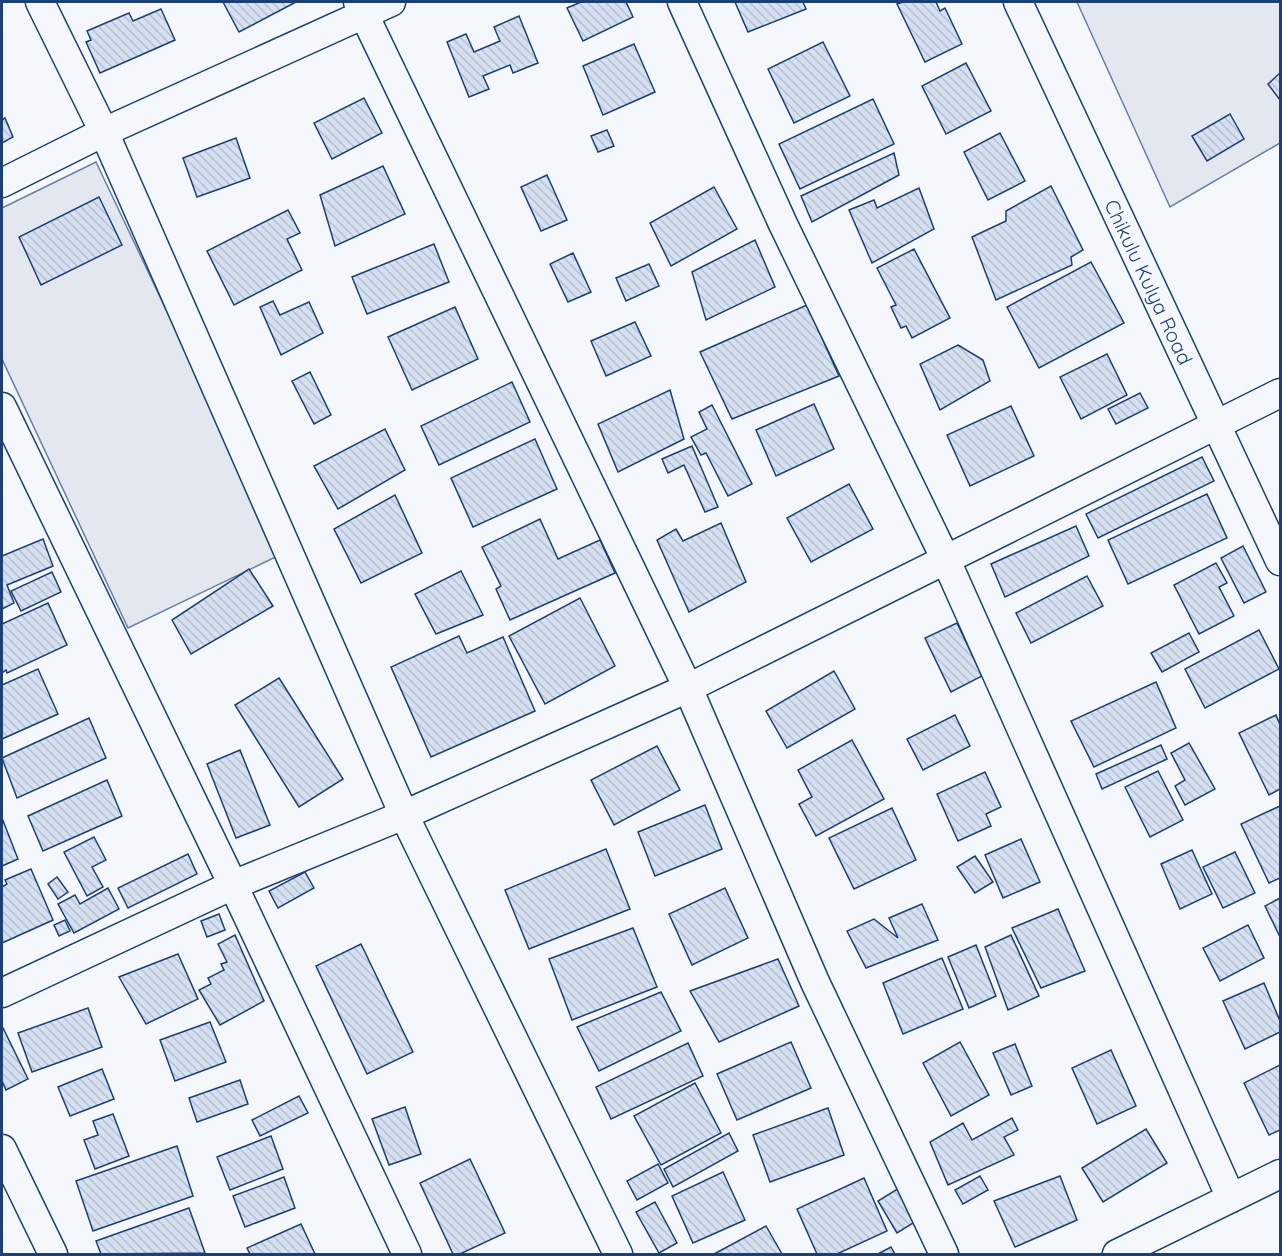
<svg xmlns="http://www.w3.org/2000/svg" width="1282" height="1256" font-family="Quicksand,sans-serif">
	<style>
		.parking { fill: #e3e8f0; stroke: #687fa3; stroke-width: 1.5 }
		.building { fill: url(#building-back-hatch); stroke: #1d3f73; stroke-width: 1.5 }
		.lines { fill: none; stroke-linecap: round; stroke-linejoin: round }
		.street-casing { stroke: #1d3f73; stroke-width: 31 }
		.street { stroke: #f4f7fb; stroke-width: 28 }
		.labels { text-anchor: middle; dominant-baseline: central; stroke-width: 4.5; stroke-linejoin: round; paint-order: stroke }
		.street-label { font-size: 20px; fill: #1d3f73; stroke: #f4f7fb }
	</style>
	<defs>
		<pattern id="building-back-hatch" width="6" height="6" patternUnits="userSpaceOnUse" patternTransform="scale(1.5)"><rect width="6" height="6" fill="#d5e0f0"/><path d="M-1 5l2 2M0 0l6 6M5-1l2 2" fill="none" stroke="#b6c1d1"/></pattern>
	</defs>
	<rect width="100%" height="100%" fill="#f4f7fb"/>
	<g class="parking">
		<polygon points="1077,2 1280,2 1280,143 1170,207"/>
		<polygon points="96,162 282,554 128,628 2,359 2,208"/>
	</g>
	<g class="building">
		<polygon points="223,2 296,2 239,32"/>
		<polygon points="581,2 626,2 633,17 583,41 567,8"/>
		<polygon points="735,2 803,2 806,9 748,32"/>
		<polygon points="903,2 936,2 940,11 945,8 962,44 925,62 897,4"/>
		<polygon points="161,9 175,40 100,73 86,42 91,40 87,31 129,13 133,21"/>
		<polygon points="519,16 538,63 513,73 510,65 483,76 489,89 469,97 447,42 466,34 474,52 500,41 494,27"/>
		<polygon points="823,42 850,96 794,123 768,69"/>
		<polygon points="634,44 655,92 603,115 583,66"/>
		<polygon points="966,63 991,111 946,134 922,86"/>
		<polygon points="1280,73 1280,100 1268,84"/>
		<polygon points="364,98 382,133 332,159 314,123"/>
		<polygon points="873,99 894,144 800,189 779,144"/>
		<polygon points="1230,114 1244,139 1207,161 1192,136"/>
		<polygon points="5,118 13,137 2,143 2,120"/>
		<polygon points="607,130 614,146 598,152 591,136"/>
		<polygon points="1000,133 1025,181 988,200 964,152"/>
		<polygon points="236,138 250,178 197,197 183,158"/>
		<polygon points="894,153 899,175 812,222 801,196"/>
		<polygon points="383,166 405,214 335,246 320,195"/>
		<polygon points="547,175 567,220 541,231 521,187"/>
		<polygon points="1051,186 1083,250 1071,257 1072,265 996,300 972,237 1006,221 1006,211"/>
		<polygon points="714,187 737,229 671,266 650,223"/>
		<polygon points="919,188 934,229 872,263 849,210 874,200 877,208"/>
		<polygon points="99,197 122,245 41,285 19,237"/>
		<polygon points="288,210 300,233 287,239 302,270 234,305 207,251"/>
		<polygon points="755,240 775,287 706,320 692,272"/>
		<polygon points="434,244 449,282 367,314 352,277"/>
		<polygon points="914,249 950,318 912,338 906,326 901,328 891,307 896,305 877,268"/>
		<polygon points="573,253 591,292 568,302 550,264"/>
		<polygon points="1091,262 1124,323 1039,368 1007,307"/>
		<polygon points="649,264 659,286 626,301 616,278"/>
		<polygon points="273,301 280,315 309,302 323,333 281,355 260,307"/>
		<polygon points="807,305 839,376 732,419 700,352"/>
		<polygon points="455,307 478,359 412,390 388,337"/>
		<polygon points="635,322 651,356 606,376 591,341"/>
		<polygon points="958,345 983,360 990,381 940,410 920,364"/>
		<polygon points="1107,354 1127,395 1081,419 1060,377"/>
		<polygon points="310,372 331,415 314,424 292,381"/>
		<polygon points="512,382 530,422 439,465 421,426"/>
		<polygon points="670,390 684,439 618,472 598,424"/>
		<polygon points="1140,393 1148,408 1116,424 1108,409"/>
		<polygon points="814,404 834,449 776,476 756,430"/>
		<polygon points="712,405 752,484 728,496 706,453 701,455 691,437 707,429 699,412"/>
		<polygon points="1011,406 1034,456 970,486 947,435"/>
		<polygon points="385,429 405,470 338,509 314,466"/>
		<polygon points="535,439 557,489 473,527 451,478"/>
		<polygon points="692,446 718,507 705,512 684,465 668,473 662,459"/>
		<polygon points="1202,457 1214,481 1098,538 1086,514"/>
		<polygon points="849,484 873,529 811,562 787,518"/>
		<polygon points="1207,494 1227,538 1128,584 1108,540"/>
		<polygon points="395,495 422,553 361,583 334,529"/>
		<polygon points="540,519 558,559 600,540 615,573 510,620 496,589 501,586 482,547"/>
		<polygon points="721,523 746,582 689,612 657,540 676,529 683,541"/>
		<polygon points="1076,526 1089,556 1005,597 991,564"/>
		<polygon points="43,539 53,566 7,585 14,603 2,609 2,556"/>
		<polygon points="1243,546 1266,592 1244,603 1221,558"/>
		<polygon points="1216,563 1227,583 1219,587 1234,616 1199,634 1174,585"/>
		<polygon points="249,569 273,606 191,654 172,620"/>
		<polygon points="461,571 483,615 436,634 415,594"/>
		<polygon points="52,572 61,592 21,611 11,591"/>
		<polygon points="1087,576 1103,606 1031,643 1016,613"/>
		<polygon points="580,598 615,666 545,704 509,636"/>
		<polygon points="48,603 67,645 7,673 6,670 2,673 2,624"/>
		<polygon points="957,623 982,676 951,692 925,638"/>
		<polygon points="1259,630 1279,669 1205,708 1185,669"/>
		<polygon points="1189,633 1199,652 1162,672 1151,653"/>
		<polygon points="459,636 467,653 503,637 535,711 431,757 391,667"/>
		<polygon points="38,669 58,714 2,739 2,685"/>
		<polygon points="834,671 855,709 787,748 766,711"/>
		<polygon points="279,678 343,779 299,807 235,705"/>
		<polygon points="1156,682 1176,728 1094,767 1071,721"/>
		<polygon points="955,715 970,746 923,770 907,739"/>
		<polygon points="1276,715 1280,725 1280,789 1269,795 1239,733"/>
		<polygon points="89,718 106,758 17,798 2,758"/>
		<polygon points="852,740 884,799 816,836 799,804 812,797 798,770"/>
		<polygon points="1189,743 1215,789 1185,805 1175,786 1185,780 1171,753"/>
		<polygon points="1161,745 1167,759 1102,789 1096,774"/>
		<polygon points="657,746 680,790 614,825 591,780"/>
		<polygon points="240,750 270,825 236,838 207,764"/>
		<polygon points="1158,771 1183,820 1150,837 1125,787"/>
		<polygon points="985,772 1001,807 986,814 991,826 958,841 937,794"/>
		<polygon points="107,780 122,816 43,851 28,816"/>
		<polygon points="705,805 722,849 655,876 638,832"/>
		<polygon points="1280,806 1280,878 1269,883 1241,824"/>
		<polygon points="892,808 916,860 854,889 829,838"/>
		<polygon points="2,818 18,859 2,866"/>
		<polygon points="94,837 106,860 92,867 103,887 87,896 64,852"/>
		<polygon points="1021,839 1040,882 1003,898 985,855"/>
		<polygon points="606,849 630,909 529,949 505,890"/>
		<polygon points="1192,850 1212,894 1180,909 1161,864"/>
		<polygon points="1235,852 1255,893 1223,908 1203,867"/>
		<polygon points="188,854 197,874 128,908 118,888"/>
		<polygon points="975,856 993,882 975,893 957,867"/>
		<polygon points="31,869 53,920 2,943 2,887 7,884 5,880"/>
		<polygon points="305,872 314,888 278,908 269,891"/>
		<polygon points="57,877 68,892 58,899 48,884"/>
		<polygon points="108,888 119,909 74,933 58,904 75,895 80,904"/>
		<polygon points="725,888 748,938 692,965 669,914"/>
		<polygon points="1280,898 1280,937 1265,906"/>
		<polygon points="922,904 938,940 866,968 847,931 874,919 898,938 889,918"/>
		<polygon points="1058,909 1085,971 1041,988 1012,928"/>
		<polygon points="219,914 225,930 207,937 201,921"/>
		<polygon points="65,920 70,931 59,936 54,925"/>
		<polygon points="1248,925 1264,958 1220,981 1203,948"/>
		<polygon points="633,928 657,987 572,1020 549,959"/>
		<polygon points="235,935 264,1001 220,1025 199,990 211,984 208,978 224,970 221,964 227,962 218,944"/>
		<polygon points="1011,935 1039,996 1008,1010 985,947"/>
		<polygon points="361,944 413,1052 367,1074 316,966"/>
		<polygon points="976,945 996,996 969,1008 948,957"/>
		<polygon points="178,954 198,999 146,1024 119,977"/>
		<polygon points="942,958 963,1009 903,1034 883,983"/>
		<polygon points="778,959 799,1006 719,1042 690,991"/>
		<polygon points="1264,983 1280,1021 1280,1032 1245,1049 1223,1001"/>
		<polygon points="661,992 681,1031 599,1071 577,1027"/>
		<polygon points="88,1008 102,1047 32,1072 18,1033"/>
		<polygon points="210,1022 226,1062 175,1081 160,1040"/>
		<polygon points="2,1026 28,1079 6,1090 2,1081"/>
		<polygon points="791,1042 811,1088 737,1120 717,1074"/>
		<polygon points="960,1042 989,1095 951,1116 923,1063"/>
		<polygon points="688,1043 703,1076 611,1119 596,1087"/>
		<polygon points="1015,1044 1032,1086 1011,1095 993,1053"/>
		<polygon points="1111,1050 1136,1106 1097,1124 1072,1068"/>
		<polygon points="1280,1065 1280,1130 1269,1135 1244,1083"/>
		<polygon points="102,1069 114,1099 70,1116 58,1087"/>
		<polygon points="240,1080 248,1104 197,1122 189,1098"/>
		<polygon points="695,1083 721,1133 661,1165 634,1116"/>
		<polygon points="299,1096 308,1113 260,1136 252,1120"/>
		<polygon points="405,1107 421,1154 389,1165 372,1119"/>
		<polygon points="828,1108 844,1155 770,1182 753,1135"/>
		<polygon points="113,1114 129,1156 95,1169 84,1140 98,1135 93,1121"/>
		<polygon points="1012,1118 1018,1130 1004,1137 1014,1155 948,1185 930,1142 963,1123 972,1140"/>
		<polygon points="1146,1129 1167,1163 1103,1202 1082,1168"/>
		<polygon points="729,1133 738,1151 673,1187 664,1169"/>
		<polygon points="271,1136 283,1169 230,1190 217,1157"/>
		<polygon points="177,1146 193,1196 93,1231 76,1181"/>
		<polygon points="470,1159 505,1233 460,1254 453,1254 420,1183"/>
		<polygon points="658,1164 668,1183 637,1200 627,1181"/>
		<polygon points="723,1172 745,1220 693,1243 672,1196"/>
		<polygon points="980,1176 988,1190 963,1204 955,1190"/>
		<polygon points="1060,1176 1077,1220 1015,1247 994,1201"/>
		<polygon points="284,1177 295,1208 245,1227 233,1196"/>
		<polygon points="864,1178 887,1231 837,1254 817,1254 797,1209"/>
		<polygon points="899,1188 918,1220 897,1233 878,1201"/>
		<polygon points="655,1202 677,1243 659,1253 636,1212"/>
		<polygon points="189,1208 205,1253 101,1254 96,1241"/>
		<polygon points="301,1224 315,1254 250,1254 247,1248"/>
		<polygon points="766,1226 782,1254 714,1254"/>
		<polygon points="891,1247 895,1254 878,1254"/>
	</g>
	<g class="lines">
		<defs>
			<g id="street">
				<polyline points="40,2 104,132 404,815 618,1254"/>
				<polyline points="358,2 688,688 815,982 944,1254"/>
				<polyline points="682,2 783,224 945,558 1231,1198"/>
				<path id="s1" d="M 1018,2 L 1280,561"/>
				<polyline points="2,183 104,132 391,2"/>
				<polyline points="2,407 233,885 407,1254"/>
				<polyline points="2,993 233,885 404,815 688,688 1280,393"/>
				<polyline points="2,1149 53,1254"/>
				<polyline points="1117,1254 1280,1174"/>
			</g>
		</defs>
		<use href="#street" class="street-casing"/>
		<use href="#street" class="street"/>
	</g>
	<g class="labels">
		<g class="street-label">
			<text stroke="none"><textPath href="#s1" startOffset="309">Chikulu Kulya Road</textPath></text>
		</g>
	</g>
	<rect width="1282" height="1256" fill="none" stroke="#1d3f73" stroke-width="6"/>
</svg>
